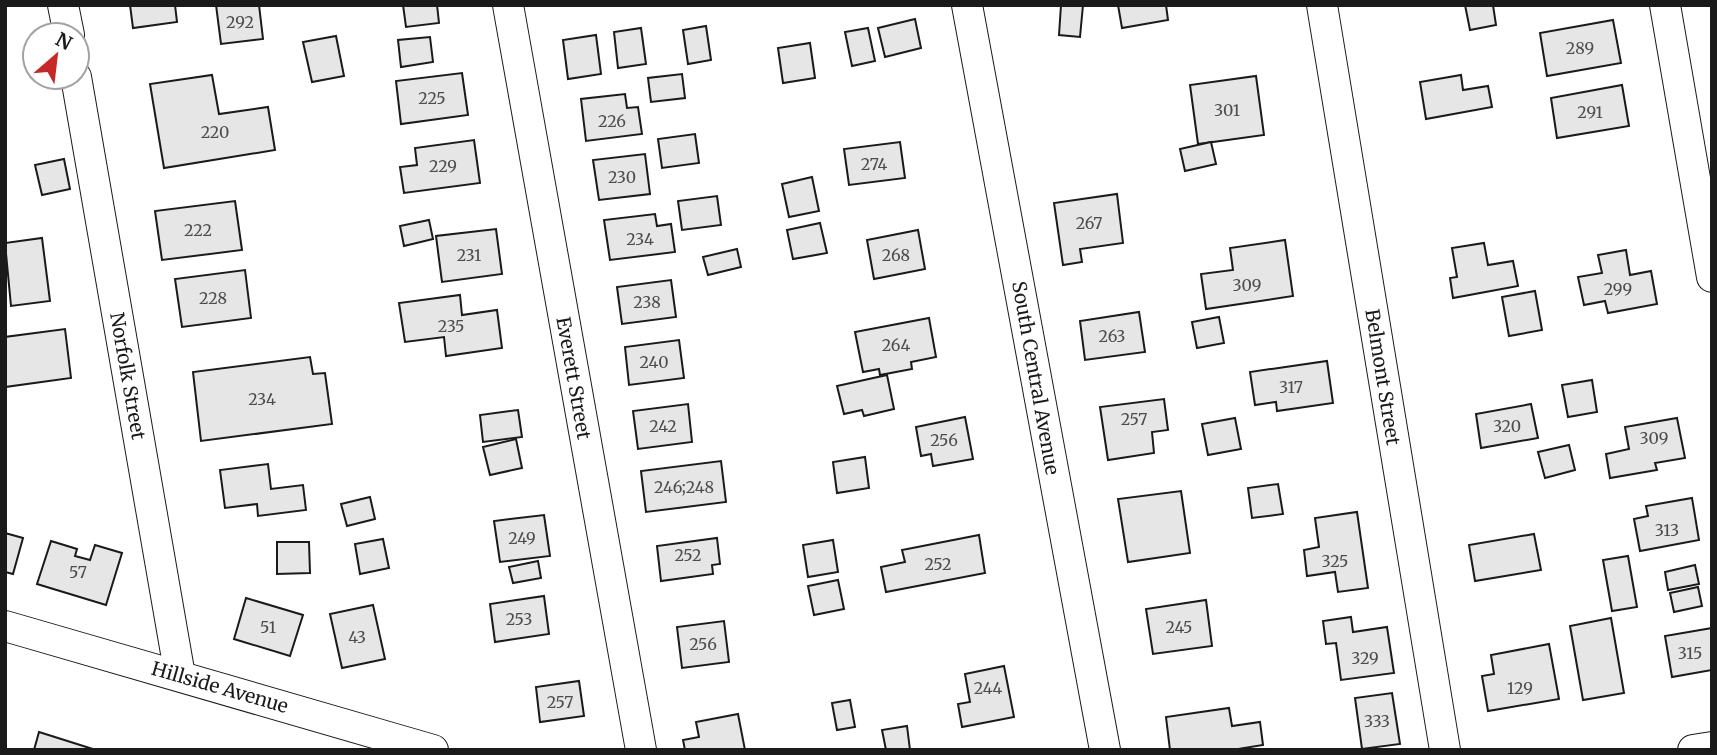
<svg xmlns="http://www.w3.org/2000/svg" width="1717" height="755" font-family="Merriweather,serif">
	<style>
		.building { fill: #e6e6e6; stroke: #1a1a1a; stroke-width: 2 }
		.lines { fill: none; stroke-linecap: round; stroke-linejoin: round }
		.minor-casing { stroke: #1a1a1a; stroke-width: 32 }
		.minor { stroke: #fff; stroke-width: 30 }
		.labels { text-anchor: middle; dominant-baseline: central; stroke-width: 5; stroke-linejoin: round; paint-order: stroke }
		.number-label { font-size: 16px; fill: #4d4d4d }
		.street-label { font-size: 19px; fill: #1a1a1a; stroke: #fff }
	</style>
	<rect width="100%" height="100%" fill="#fff"/>
	<g class="building">
		<polygon points="130,5 175,5 177,22 133,28"/>
		<polygon points="216,5 259,5 263,39 221,44"/>
		<polygon points="403,5 437,5 439,23 406,27"/>
		<polygon points="1061,5 1083,5 1080,37 1059,35"/>
		<polygon points="1118,5 1166,5 1168,20 1122,28"/>
		<polygon points="1465,5 1493,5 1496,25 1470,30"/>
		<polygon points="915,19 921,48 885,57 878,28"/>
		<polygon points="1613,20 1621,63 1547,76 1540,33"/>
		<polygon points="706,26 711,60 688,64 683,30"/>
		<polygon points="641,28 646,64 618,68 614,32"/>
		<polygon points="868,28 875,61 852,66 845,32"/>
		<polygon points="596,35 601,74 568,79 563,40"/>
		<polygon points="336,36 344,76 312,82 303,42"/>
		<polygon points="430,37 433,62 401,67 398,40"/>
		<polygon points="810,43 815,78 783,83 778,48"/>
		<polygon points="462,73 468,115 401,124 396,81"/>
		<polygon points="682,74 685,98 651,102 648,78"/>
		<polygon points="212,75 219,114 268,107 275,150 164,168 150,84"/>
		<polygon points="1461,75 1463,90 1488,86 1492,107 1426,119 1420,82"/>
		<polygon points="1256,76 1264,135 1198,144 1190,85"/>
		<polygon points="1622,85 1629,126 1557,138 1551,98"/>
		<polygon points="625,94 627,108 638,107 642,134 586,141 581,99"/>
		<polygon points="695,134 699,163 662,168 658,139"/>
		<polygon points="474,140 480,183 404,193 400,167 417,165 415,148"/>
		<polygon points="900,142 905,178 849,185 844,149"/>
		<polygon points="1211,142 1216,164 1185,171 1180,149"/>
		<polygon points="645,154 650,194 599,200 593,160"/>
		<polygon points="64,159 70,189 42,195 35,165"/>
		<polygon points="812,177 819,211 789,217 782,184"/>
		<polygon points="1117,194 1123,243 1080,249 1082,262 1063,265 1054,203"/>
		<polygon points="717,196 721,225 682,230 678,201"/>
		<polygon points="235,201 242,250 162,260 155,211"/>
		<polygon points="655,214 657,226 671,224 675,252 610,260 604,220"/>
		<polygon points="429,220 433,239 404,246 400,226"/>
		<polygon points="820,223 827,253 793,259 787,230"/>
		<polygon points="496,229 502,274 442,282 436,236"/>
		<polygon points="918,230 925,269 874,279 867,240"/>
		<polygon points="42,238 50,301 11,306 5,243"/>
		<polygon points="1285,240 1293,296 1206,309 1201,274 1233,270 1230,248"/>
		<polygon points="1484,243 1488,265 1513,261 1518,286 1453,298 1450,278 1457,277 1452,248"/>
		<polygon points="737,249 741,267 708,275 703,257"/>
		<polygon points="1626,250 1630,275 1651,271 1657,304 1608,313 1605,301 1584,305 1578,277 1602,273 1598,255"/>
		<polygon points="245,270 251,318 182,327 175,279"/>
		<polygon points="671,280 676,317 622,324 617,287"/>
		<polygon points="1535,291 1542,330 1509,336 1502,297"/>
		<polygon points="460,295 462,315 497,310 502,348 446,356 444,337 405,342 399,303"/>
		<polygon points="1139,312 1145,352 1085,360 1080,321"/>
		<polygon points="1219,317 1224,343 1197,348 1192,322"/>
		<polygon points="929,318 936,357 911,362 912,369 880,375 879,369 863,372 855,332"/>
		<polygon points="65,329 71,378 5,387 5,337"/>
		<polygon points="679,340 684,378 629,385 625,347"/>
		<polygon points="310,357 313,374 325,373 332,424 201,441 193,372"/>
		<polygon points="1327,361 1333,403 1277,411 1276,402 1255,405 1250,372"/>
		<polygon points="887,375 894,409 864,416 862,410 844,414 837,386"/>
		<polygon points="1592,380 1597,412 1568,417 1562,385"/>
		<polygon points="1164,399 1168,430 1152,432 1154,453 1108,460 1100,407"/>
		<polygon points="688,404 692,442 638,449 633,411"/>
		<polygon points="1531,404 1538,438 1481,448 1476,414"/>
		<polygon points="518,410 522,437 483,442 480,415"/>
		<polygon points="965,417 973,459 933,466 931,454 921,456 916,427"/>
		<polygon points="1235,418 1241,449 1208,455 1202,424"/>
		<polygon points="1677,418 1685,458 1655,463 1657,470 1610,478 1606,454 1629,449 1625,427"/>
		<polygon points="516,439 522,468 490,475 483,447"/>
		<polygon points="1569,445 1575,470 1545,478 1538,452"/>
		<polygon points="865,457 869,488 837,493 833,462"/>
		<polygon points="721,461 726,502 646,512 641,471"/>
		<polygon points="268,464 271,489 303,485 306,510 258,516 257,504 225,508 220,470"/>
		<polygon points="1278,484 1283,514 1252,518 1248,488"/>
		<polygon points="1181,491 1190,553 1128,562 1118,499"/>
		<polygon points="370,497 375,519 347,526 341,504"/>
		<polygon points="1692,498 1699,540 1640,551 1634,519 1648,516 1646,506"/>
		<polygon points="1357,512 1368,588 1338,592 1335,572 1307,576 1304,550 1319,547 1315,518"/>
		<polygon points="544,515 550,556 500,562 494,521"/>
		<polygon points="5,533 23,538 13,574 5,572"/>
		<polygon points="1534,534 1541,570 1475,581 1469,545"/>
		<polygon points="979,535 985,573 886,592 881,567 905,562 902,550"/>
		<polygon points="717,538 720,564 712,565 713,574 661,581 657,546"/>
		<polygon points="383,539 389,568 360,574 355,544"/>
		<polygon points="833,540 838,572 808,577 803,545"/>
		<polygon points="51,541 77,549 75,556 90,560 95,545 122,553 106,605 37,584"/>
		<polygon points="277,542 309,542 310,573 277,574"/>
		<polygon points="1628,556 1637,607 1612,611 1603,560"/>
		<polygon points="538,561 541,578 513,583 509,567"/>
		<polygon points="1695,565 1699,584 1668,590 1665,572"/>
		<polygon points="838,580 844,609 814,615 808,586"/>
		<polygon points="1698,587 1702,606 1674,612 1670,593"/>
		<polygon points="544,596 549,634 495,642 490,604"/>
		<polygon points="246,598 303,615 290,656 234,639"/>
		<polygon points="1206,600 1212,646 1153,654 1146,609"/>
		<polygon points="373,605 385,659 342,668 330,614"/>
		<polygon points="1351,617 1353,632 1387,627 1394,673 1341,680 1336,643 1326,644 1323,621"/>
		<polygon points="1611,618 1624,693 1583,700 1570,626"/>
		<polygon points="724,621 729,662 682,668 677,627"/>
		<polygon points="1712,628 1712,670 1672,677 1665,636"/>
		<polygon points="1549,644 1559,699 1488,711 1482,676 1494,674 1491,655"/>
		<polygon points="1004,666 1014,717 962,727 958,704 970,702 965,674"/>
		<polygon points="579,681 584,716 540,722 536,687"/>
		<polygon points="1392,693 1400,744 1362,749 1355,698"/>
		<polygon points="850,700 855,727 837,730 832,703"/>
		<polygon points="1229,708 1232,726 1260,722 1263,745 1232,750 1170,750 1166,717"/>
		<polygon points="738,714 745,750 685,750 683,740 699,737 696,722"/>
		<polygon points="907,726 910,750 886,750 882,730"/>
		<polygon points="39,732 96,750 34,750"/>
	</g>
	<g class="lines">
		<defs>
			<g id="minor">
				<polyline points="63,5 69,35"/>
				<polyline points="508,5 641,750"/>
				<polyline points="967,5 1105,750"/>
				<polyline points="1322,5 1445,750"/>
				<polyline points="1665,5 1712,277"/>
				<polyline points="76,77 180,676"/>
				<polyline points="5,626 433,750"/>
				<polyline points="1693,750 1712,747"/>
			</g>
		</defs>
		<use href="#minor" class="minor-casing"/>
		<use href="#minor" class="minor"/>
	</g>
	<g class="labels">
		<g class="number-label">
			<text x="240" y="22">292</text>
			<text x="1580" y="48">289</text>
			<text x="432" y="98">225</text>
			<text x="1227" y="110">301</text>
			<text x="1590" y="112">291</text>
			<text x="612" y="121">226</text>
			<text x="215" y="132">220</text>
			<text x="874" y="164">274</text>
			<text x="443" y="166">229</text>
			<text x="622" y="177">230</text>
			<text x="1089" y="223">267</text>
			<text x="198" y="230">222</text>
			<text x="640" y="239">234</text>
			<text x="469" y="255">231</text>
			<text x="896" y="255">268</text>
			<text x="1247" y="285">309</text>
			<text x="1618" y="289">299</text>
			<text x="213" y="298">228</text>
			<text x="647" y="302">238</text>
			<text x="451" y="326">235</text>
			<text x="1112" y="336">263</text>
			<text x="896" y="345">264</text>
			<text x="654" y="362">240</text>
			<text x="1291" y="387">317</text>
			<text x="262" y="399">234</text>
			<text x="1134" y="419">257</text>
			<text x="663" y="426">242</text>
			<text x="1507" y="426">320</text>
			<text x="1654" y="438">309</text>
			<text x="944" y="440">256</text>
			<text x="684" y="487">246;248</text>
			<text x="1667" y="530">313</text>
			<text x="522" y="538">249</text>
			<text x="688" y="555">252</text>
			<text x="1335" y="561">325</text>
			<text x="938" y="564">252</text>
			<text x="78" y="572">57</text>
			<text x="519" y="619">253</text>
			<text x="268" y="627">51</text>
			<text x="1179" y="627">245</text>
			<text x="357" y="637">43</text>
			<text x="703" y="644">256</text>
			<text x="1690" y="653">315</text>
			<text x="1365" y="658">329</text>
			<text x="988" y="688">244</text>
			<text x="1520" y="688">129</text>
			<text x="560" y="702">257</text>
			<text x="1377" y="721">333</text>
		</g>
		<g class="street-label">
			<text transform="translate(128 376) rotate(80)">Norfolk Street</text>
			<text transform="translate(1383 377) rotate(81)">Belmont Street</text>
			<text transform="translate(574 378) rotate(80)">Everett Street</text>
			<text transform="translate(1036 378) rotate(80)">South Central Avenue</text>
			<text transform="translate(220 687) rotate(16)">Hillside Avenue</text>
		</g>
	</g>
	<rect width="1717" height="755" fill="none" stroke="#1a1a1a" stroke-width="14"/>
	<g transform="translate(56 56) rotate(28)"><circle r="33" fill="#ffffff" stroke="#a3a3a3" stroke-width="2"/>
	<path d="M0-5L12 26L0 18L-12 26Z" fill="#c62828"/>
	<text y="-10" font-size="19" font-weight="bold" text-anchor="middle" fill="#1a1a1a">N</text>
	</g>
</svg>
